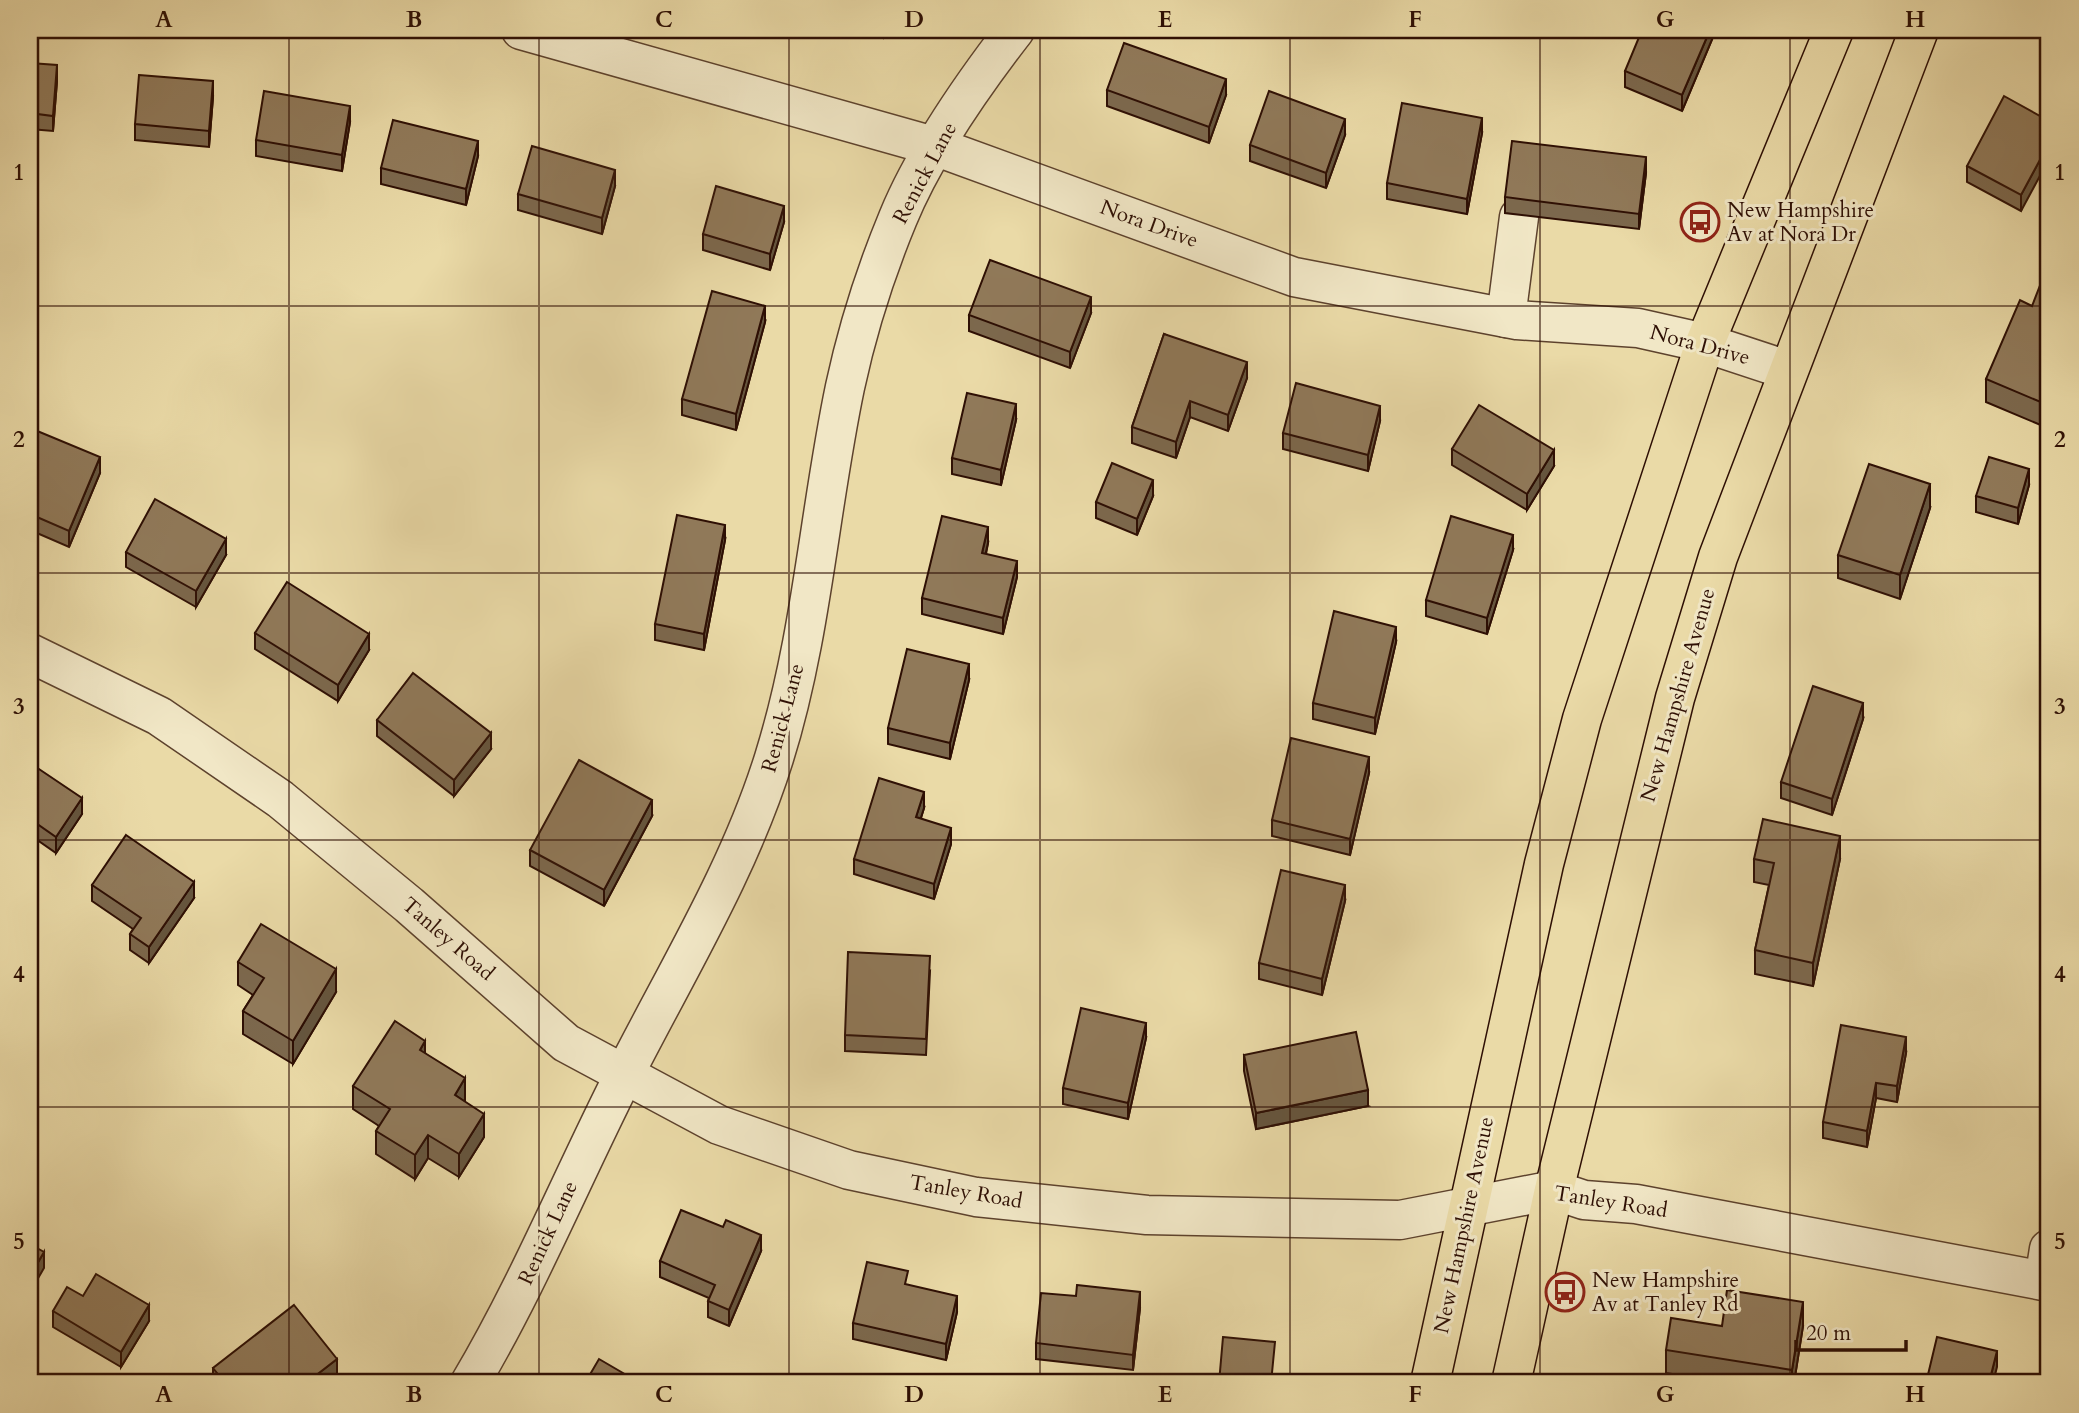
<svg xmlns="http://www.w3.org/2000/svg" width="2079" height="1413" font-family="Cardo,serif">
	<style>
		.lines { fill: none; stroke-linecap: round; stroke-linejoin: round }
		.minor-casing { stroke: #5d422d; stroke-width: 41 }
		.major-casing { stroke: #2e0f04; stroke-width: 41 }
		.minor { stroke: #f1e7c6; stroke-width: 38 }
		.major { stroke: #eadaa7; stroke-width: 38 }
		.wall { fill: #7c684d; stroke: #2e0f04; stroke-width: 2 }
		.shaded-wall { fill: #65553e; stroke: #2e0f04; stroke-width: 2 }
		.building { fill: #907959; stroke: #2e0f04; stroke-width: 2 }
		.grid { fill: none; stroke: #2e0f04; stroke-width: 2; stroke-opacity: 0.55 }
		.labels { text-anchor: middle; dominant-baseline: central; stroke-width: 6; stroke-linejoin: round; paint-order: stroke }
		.street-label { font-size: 21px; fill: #2e0f04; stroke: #f1e7c6 }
		.poi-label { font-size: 21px; fill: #2e0f04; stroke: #f1e7c6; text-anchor: start }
		.neatline { fill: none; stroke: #2e0f04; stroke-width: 2.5 }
		.grid-label { font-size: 23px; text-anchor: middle; font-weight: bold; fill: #2e0f04 }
	</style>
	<rect width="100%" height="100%" fill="#eadaa7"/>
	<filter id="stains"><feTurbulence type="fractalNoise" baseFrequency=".00286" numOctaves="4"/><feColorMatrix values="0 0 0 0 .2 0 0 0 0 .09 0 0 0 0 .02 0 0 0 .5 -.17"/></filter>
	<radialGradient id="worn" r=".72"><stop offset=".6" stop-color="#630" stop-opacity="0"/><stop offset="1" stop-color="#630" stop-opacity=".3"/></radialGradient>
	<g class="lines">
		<defs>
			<g id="minor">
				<polyline points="521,30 937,147 1294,277 1517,320 1638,328 1705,343 1787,370"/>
				<polyline points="1506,318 1519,217"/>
				<polyline points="30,653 159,716 280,799 409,905 566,1043 719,1125 849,1170 976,1197 1147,1215 1400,1220 1554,1190 1584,1200 1636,1204 2049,1282"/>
				<polyline points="2044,1281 2049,1249"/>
				<path d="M 470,1383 C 528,1285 571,1180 622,1079 C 675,974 739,871 774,758 C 812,637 819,511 845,387 C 857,331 876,271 898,218 C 924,155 974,83 1015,30"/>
			</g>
			<g id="major">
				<polyline points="1430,1383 1544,864 1582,719 1705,343 1834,30"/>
				<polyline points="1511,1383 1554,1190 1675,698 1718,557 1919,30"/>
			</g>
		</defs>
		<use href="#minor" class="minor-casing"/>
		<use href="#major" class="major-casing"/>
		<use href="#minor" class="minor"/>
		<use href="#major" class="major"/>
	</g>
	<g class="wall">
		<polygon points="875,30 890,30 884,37"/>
		<polygon points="1713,30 1713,37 1682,111 1625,87 1625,71"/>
		<polygon points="30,63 57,81 53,131 30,129"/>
		<polygon points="1107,90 1226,95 1209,143 1107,106"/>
		<polygon points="213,97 209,147 135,140 135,124"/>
		<polygon points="2049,121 2021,211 1967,182 1967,166"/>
		<polygon points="350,122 342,171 256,156 256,140"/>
		<polygon points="1482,133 1467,214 1387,199 1387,183"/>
		<polygon points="1345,135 1326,188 1250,161 1250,145"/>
		<polygon points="478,156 466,205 381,184 381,168"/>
		<polygon points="1646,173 1639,229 1505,213 1505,197"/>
		<polygon points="615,186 602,234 518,210 518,194"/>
		<polygon points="784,222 770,270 703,250 703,234"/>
		<polygon points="2049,287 2043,426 1986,402 1986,379 2032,306"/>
		<polygon points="1091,313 1070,368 969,331 969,315"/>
		<polygon points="765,322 736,430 682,415 682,399"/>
		<polygon points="1164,334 1247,378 1228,431 1190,417 1176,458 1132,443 1132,427"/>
		<polygon points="1016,420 1001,485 952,474 952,458"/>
		<polygon points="1380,421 1368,471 1283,449 1283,433"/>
		<polygon points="30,428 100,473 69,547 30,530"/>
		<polygon points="1452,449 1554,466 1527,510 1452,465"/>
		<polygon points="2029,485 2018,524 1976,512 1976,496"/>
		<polygon points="1153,496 1137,535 1096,518 1096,502"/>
		<polygon points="1930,508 1900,599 1838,578 1838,555"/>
		<polygon points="725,540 704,650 655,640 655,624"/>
		<polygon points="988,543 986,554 1017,577 1003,634 922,614 922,598"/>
		<polygon points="1513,550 1487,634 1426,616 1426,600"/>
		<polygon points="126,552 226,555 196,607 126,567"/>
		<polygon points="255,633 369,650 338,701 255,649"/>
		<polygon points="1396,642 1375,734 1313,719 1313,703"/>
		<polygon points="969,680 950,759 888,744 888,728"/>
		<polygon points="1863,719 1832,815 1781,798 1781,782"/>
		<polygon points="377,720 491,749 454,796 377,736"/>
		<polygon points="30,763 82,814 56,853 30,835 30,836"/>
		<polygon points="1369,773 1350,855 1272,836 1272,820"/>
		<polygon points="924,808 921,818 951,844 934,899 854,874 854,859"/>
		<polygon points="652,816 604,906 530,866 530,850"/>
		<polygon points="1754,859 1840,859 1813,986 1755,974 1755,950 1769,885 1754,882"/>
		<polygon points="92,885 194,898 149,963 130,950 130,934 133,929 92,901"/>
		<polygon points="1345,901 1322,995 1259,979 1259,963"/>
		<polygon points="238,962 336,992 293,1064 243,1034 243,1011 253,995 238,985"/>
		<polygon points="930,971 926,1055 845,1051 845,1035"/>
		<polygon points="1146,1038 1128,1119 1063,1104 1063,1088"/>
		<polygon points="425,1053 465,1102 484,1137 459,1177 428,1158 415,1179 376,1154 376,1131 379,1126 353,1109 353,1086"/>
		<polygon points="1906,1053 1897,1102 1876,1098 1867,1147 1823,1138 1823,1122"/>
		<polygon points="1244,1055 1368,1106 1256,1129 1244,1071"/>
		<polygon points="761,1251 729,1326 708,1317 708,1301 709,1298 660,1277 660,1261"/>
		<polygon points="908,1285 957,1312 946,1360 853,1339 853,1323"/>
		<polygon points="83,1296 149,1321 121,1367 53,1327 53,1311"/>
		<polygon points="1076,1296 1140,1308 1133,1370 1036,1359 1036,1343"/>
		<polygon points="1722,1326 1803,1326 1794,1383 1728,1383 1666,1373 1666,1350"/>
		<polygon points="213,1368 337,1382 335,1383 213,1383"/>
	</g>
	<g class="shaded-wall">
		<polygon points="884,30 890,30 884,37"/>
		<polygon points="1710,30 1713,30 1713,37 1682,111 1682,95"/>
		<polygon points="57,65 57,81 53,131 53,116"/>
		<polygon points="1226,79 1226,95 1209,143 1209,127"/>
		<polygon points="213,81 213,97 209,147 209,131"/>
		<polygon points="350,106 350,122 342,171 342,155"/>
		<polygon points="1482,118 1482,133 1467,214 1467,199"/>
		<polygon points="1345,119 1345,135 1326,188 1326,173"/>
		<polygon points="478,141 478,156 466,205 466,189"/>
		<polygon points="2049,143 2049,159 2021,211 2021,195"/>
		<polygon points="1646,157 1646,173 1639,229 1639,214"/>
		<polygon points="615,170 615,186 602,234 602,218"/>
		<polygon points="784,206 784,222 770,270 770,254"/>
		<polygon points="1091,297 1091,313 1070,368 1070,352"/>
		<polygon points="765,306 765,322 736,430 736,414"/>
		<polygon points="1247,362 1247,378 1228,431 1228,415"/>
		<polygon points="2049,389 2049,412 2043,426 2043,403"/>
		<polygon points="1190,401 1190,417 1176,458 1176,442"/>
		<polygon points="1016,404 1016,420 1001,485 1001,470"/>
		<polygon points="1380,406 1380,421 1368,471 1368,455"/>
		<polygon points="1554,450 1554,466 1527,510 1527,494"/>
		<polygon points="100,457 100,473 69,547 69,531"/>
		<polygon points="2029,469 2029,485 2018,524 2018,508"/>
		<polygon points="1153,480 1153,496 1137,535 1137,519"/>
		<polygon points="1930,484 1930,508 1900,599 1900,575"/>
		<polygon points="725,525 725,540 704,650 704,634"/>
		<polygon points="988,527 988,543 982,569 982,553"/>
		<polygon points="1513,535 1513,550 1487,634 1487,618"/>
		<polygon points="226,539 226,555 196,607 196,591"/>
		<polygon points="1017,561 1017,577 1003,634 1003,618"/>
		<polygon points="1396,627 1396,642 1375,734 1375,718"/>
		<polygon points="369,634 369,650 338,701 338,685"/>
		<polygon points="969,664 969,680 950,759 950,743"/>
		<polygon points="1863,703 1863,719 1832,815 1832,799"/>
		<polygon points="491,733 491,749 454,796 454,780"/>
		<polygon points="1369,757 1369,773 1350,855 1350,839"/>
		<polygon points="924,792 924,808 916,833 916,817"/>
		<polygon points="82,798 82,814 56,853 56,837"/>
		<polygon points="652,800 652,816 604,906 604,890"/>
		<polygon points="951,828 951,844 934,899 934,884"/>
		<polygon points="1840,836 1840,859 1813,986 1813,963"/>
		<polygon points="194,882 194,898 149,963 149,947"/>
		<polygon points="1345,885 1345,901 1322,995 1322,979"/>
		<polygon points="336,969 336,992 293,1064 293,1041"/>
		<polygon points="1146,1023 1146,1038 1128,1119 1128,1103"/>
		<polygon points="1906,1037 1906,1053 1897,1102 1897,1086"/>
		<polygon points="425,1041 425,1064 420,1050"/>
		<polygon points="465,1078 465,1102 455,1095"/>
		<polygon points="1876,1083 1876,1098 1867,1147 1867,1131"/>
		<polygon points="1368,1090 1368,1106 1256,1129 1256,1113"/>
		<polygon points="484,1114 484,1137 459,1177 459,1154"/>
		<polygon points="428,1135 428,1158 415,1179 415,1155"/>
		<polygon points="761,1235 761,1251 729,1326 729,1310"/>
		<polygon points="44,1252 44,1268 30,1292 30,1276"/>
		<polygon points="1140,1292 1140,1308 1133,1370 1133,1355"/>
		<polygon points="957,1296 957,1312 946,1360 946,1344"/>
		<polygon points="1803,1302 1803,1326 1794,1383 1792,1383 1792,1370"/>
		<polygon points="149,1305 149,1321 121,1367 121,1352"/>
		<polygon points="1997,1351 1997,1367 1993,1383 1989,1383"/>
		<polygon points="337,1359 337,1382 335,1383 306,1383"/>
	</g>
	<g class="building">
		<polygon points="1642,30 1710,30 1682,95 1625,71"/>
		<polygon points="1124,43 1226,79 1209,127 1107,90"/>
		<polygon points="30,63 57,65 53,116 30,113"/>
		<polygon points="139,75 213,81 209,131 135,124"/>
		<polygon points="264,91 350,106 342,155 256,140"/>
		<polygon points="1269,91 1345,119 1326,173 1250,145"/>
		<polygon points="2004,96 2049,121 2049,143 2021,195 1967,166"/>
		<polygon points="1402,103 1482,118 1467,199 1387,183"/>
		<polygon points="393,120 478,141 466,189 381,168"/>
		<polygon points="1512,141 1646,157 1639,214 1505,197"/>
		<polygon points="532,146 615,170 602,218 518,194"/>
		<polygon points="716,186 784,206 770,254 703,234"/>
		<polygon points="990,260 1091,297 1070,352 969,315"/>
		<polygon points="2041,283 2049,287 2049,389 2043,403 1986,379 2020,300 2032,306"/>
		<polygon points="712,291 765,306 736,414 682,399"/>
		<polygon points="1164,334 1247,362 1228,415 1190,401 1176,442 1132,427"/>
		<polygon points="1296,383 1380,406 1368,455 1283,433"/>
		<polygon points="967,393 1016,404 1001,470 952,458"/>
		<polygon points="1479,405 1554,450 1527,494 1452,449"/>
		<polygon points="30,428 100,457 69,531 30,514"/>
		<polygon points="1989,457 2029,469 2018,508 1976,496"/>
		<polygon points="1112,463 1153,480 1137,519 1096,502"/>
		<polygon points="1869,464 1930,484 1900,575 1838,555"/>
		<polygon points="155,499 226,539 196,591 126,552"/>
		<polygon points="677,515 725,525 704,634 655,624"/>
		<polygon points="942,516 988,527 982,553 1017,561 1003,618 922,598"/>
		<polygon points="1451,516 1513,535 1487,618 1426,600"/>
		<polygon points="287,582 369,634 338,685 255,633"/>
		<polygon points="1334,611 1396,627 1375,718 1313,703"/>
		<polygon points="907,649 969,664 950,743 888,728"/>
		<polygon points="413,673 491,733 454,780 377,720"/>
		<polygon points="1813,686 1863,703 1832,799 1781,782"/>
		<polygon points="1291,738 1369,757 1350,839 1272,820"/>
		<polygon points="579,760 652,800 604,890 530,850"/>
		<polygon points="30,763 82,798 56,837 30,819 30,820"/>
		<polygon points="879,778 924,792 916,817 951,828 934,884 854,859"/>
		<polygon points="1763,819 1840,836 1813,963 1755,950 1774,863 1754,859"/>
		<polygon points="126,835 194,882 149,947 130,934 141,918 92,885"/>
		<polygon points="1281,870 1345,885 1322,979 1259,963"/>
		<polygon points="261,924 336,969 293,1041 243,1011 264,978 238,962"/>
		<polygon points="848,952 930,956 926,1039 845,1035"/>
		<polygon points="1081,1008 1146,1023 1128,1103 1063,1088"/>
		<polygon points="395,1021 425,1041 420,1050 465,1078 455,1095 484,1114 459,1154 428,1135 415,1155 376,1131 390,1109 353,1086"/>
		<polygon points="1841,1025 1906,1037 1897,1086 1876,1083 1867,1131 1823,1122"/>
		<polygon points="1356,1032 1368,1090 1256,1113 1244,1055"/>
		<polygon points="681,1210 723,1227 726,1220 761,1235 729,1310 708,1301 715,1285 660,1261"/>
		<polygon points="30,1244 44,1252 30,1276"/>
		<polygon points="867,1262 908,1271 905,1284 957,1296 946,1344 853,1323"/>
		<polygon points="96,1274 149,1305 121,1352 53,1311 67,1287 83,1296"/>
		<polygon points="1077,1285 1140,1292 1133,1355 1036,1343 1041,1293 1076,1296"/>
		<polygon points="1727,1290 1803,1302 1792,1370 1666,1350 1671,1318 1722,1326"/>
		<polygon points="294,1305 337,1359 306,1383 225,1383 213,1368"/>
		<polygon points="1223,1337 1275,1342 1271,1383 1219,1383"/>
		<polygon points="1937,1337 1997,1351 1989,1383 1926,1383"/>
		<polygon points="599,1359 640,1383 585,1383"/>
	</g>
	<path class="grid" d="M 289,30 L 289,1383M 539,30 L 539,1383M 789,30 L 789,1383M 1040,30 L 1040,1383M 1290,30 L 1290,1383M 1540,30 L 1540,1383M 1790,30 L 1790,1383M 30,306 L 2049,306M 30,573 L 2049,573M 30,840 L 2049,840M 30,1107 L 2049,1107"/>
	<defs>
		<symbol id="bus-ring" viewBox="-11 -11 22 22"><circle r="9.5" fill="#f1e7c6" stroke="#8f2418" stroke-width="1.5"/><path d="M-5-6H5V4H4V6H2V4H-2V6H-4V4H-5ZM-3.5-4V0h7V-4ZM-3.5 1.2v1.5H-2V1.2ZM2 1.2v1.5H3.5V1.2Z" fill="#8f2418"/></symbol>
	</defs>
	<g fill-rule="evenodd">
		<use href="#bus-ring" x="1678" y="200" width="44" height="44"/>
		<use href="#bus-ring" x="1543" y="1270" width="44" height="44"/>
	</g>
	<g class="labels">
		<g class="street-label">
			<text transform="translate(925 173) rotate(-62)">Renick Lane</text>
			<text transform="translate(1149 224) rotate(20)">Nora Drive</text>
			<text transform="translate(1700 345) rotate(15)">Nora Drive</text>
			<text transform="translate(1678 695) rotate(-74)">New Hampshire Avenue</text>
			<text transform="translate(783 718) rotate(-75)">Renick Lane</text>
			<text transform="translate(448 939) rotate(41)">Tanley Road</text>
			<text transform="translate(966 1192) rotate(10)">Tanley Road</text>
			<text transform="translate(1611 1202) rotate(9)">Tanley Road</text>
			<text transform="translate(1464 1225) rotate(-78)">New Hampshire Avenue</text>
			<text transform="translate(548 1233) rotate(-65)">Renick Lane</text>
		</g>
		<g class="poi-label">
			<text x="1727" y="210">New Hampshire<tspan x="1727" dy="24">Av at Nora Dr</tspan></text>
			<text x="1592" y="1280">New Hampshire<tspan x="1592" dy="24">Av at Tanley Rd</tspan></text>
		</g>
	</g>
	<rect width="2079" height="1413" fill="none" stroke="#eadaa7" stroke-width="77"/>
	<path d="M1796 1340v10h110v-10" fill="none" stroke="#2e0f04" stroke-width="3.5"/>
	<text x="1806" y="1340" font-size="21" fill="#2e0f04" stroke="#f1e7c6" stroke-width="5" paint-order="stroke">20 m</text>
	<rect x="38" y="38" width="2002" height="1336" class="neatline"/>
	<g class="grid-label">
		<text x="164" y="27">A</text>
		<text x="414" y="27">B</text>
		<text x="664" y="27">C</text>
		<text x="914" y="27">D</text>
		<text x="1165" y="27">E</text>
		<text x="1415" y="27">F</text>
		<text x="1665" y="27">G</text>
		<text x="1915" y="27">H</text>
		<text x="19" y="180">1</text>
		<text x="2060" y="180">1</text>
		<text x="19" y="447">2</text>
		<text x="2060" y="447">2</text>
		<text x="19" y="714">3</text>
		<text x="2060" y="714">3</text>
		<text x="19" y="982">4</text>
		<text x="2060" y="982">4</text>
		<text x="19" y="1249">5</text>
		<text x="2060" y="1249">5</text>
		<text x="164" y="1402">A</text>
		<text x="414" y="1402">B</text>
		<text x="664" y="1402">C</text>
		<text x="914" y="1402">D</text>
		<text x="1165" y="1402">E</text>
		<text x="1415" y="1402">F</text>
		<text x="1665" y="1402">G</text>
		<text x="1915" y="1402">H</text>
	</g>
	<rect width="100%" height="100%" filter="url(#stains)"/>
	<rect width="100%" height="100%" fill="url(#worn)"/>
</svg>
